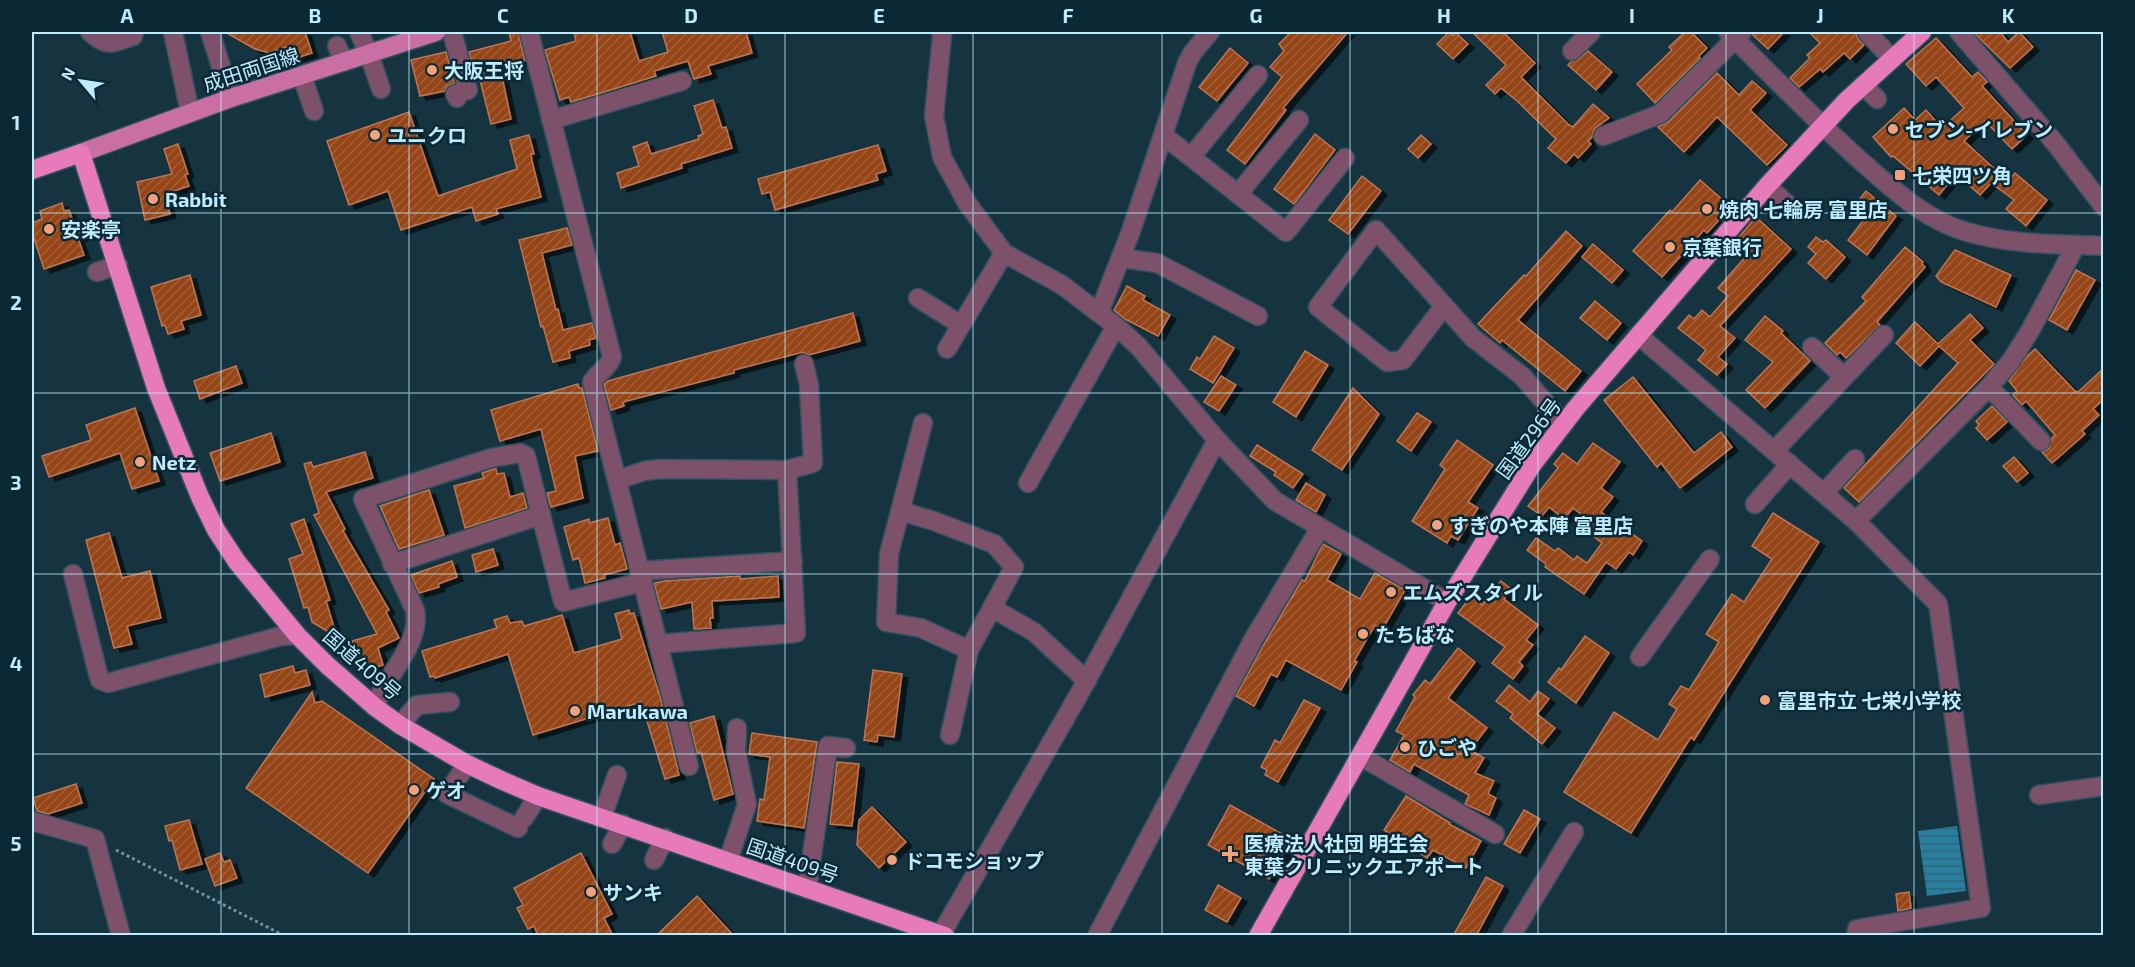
<svg xmlns="http://www.w3.org/2000/svg" width="2135" height="967" font-family="'Exo 2','Noto Sans JP',sans-serif">
	<style>
		.water { fill: url(#water-rules) }
		.building { fill: url(#building-hatch); stroke: #bf7553; stroke-width: 1.5; filter: url(#shadow) }
		.lines { fill: none; stroke-linecap: round; stroke-linejoin: round }
		.minor-casing { stroke: #30515e; stroke-width: 21 }
		.major-casing { stroke: #30515e; stroke-width: 21 }
		.highway-casing { stroke: #30515e; stroke-width: 21 }
		.path { stroke: #6d93a2; stroke-width: 3; stroke-dasharray: 3 3; stroke-linecap: butt }
		.minor { stroke: #7e516a; stroke-width: 18 }
		.major { stroke: #c96fa3; stroke-width: 18 }
		.highway { stroke: #e77ab9; stroke-width: 18 }
		.grid { fill: none; stroke: #bfebfe; stroke-width: 1.5; stroke-opacity: 0.55 }
		.poi-dot { fill: #f1a17c; stroke: #0a2935; stroke-width: 2 }
		.labels { text-anchor: middle; dominant-baseline: central; stroke-width: 5; stroke-linejoin: round; paint-order: stroke }
		.street-label { font-size: 20px; fill: #bfebfe; stroke: #0a2935 }
		.poi-label { font-size: 20px; font-weight: bold; fill: #bfebfe; stroke: #0a2935; text-anchor: start }
		.neatline { fill: none; stroke: #bfebfe; stroke-width: 2 }
		.grid-label { font-size: 20px; text-anchor: middle; font-weight: bold; fill: #bfebfe }
	</style>
	<defs>
		<pattern id="water-rules" width="6" height="5" patternUnits="userSpaceOnUse" patternTransform="scale(1.5)"><rect width="6" height="5" fill="#287e9c"/><path d="M0 2.5h6" fill="none" stroke="#306578"/></pattern>
		<pattern id="building-hatch" width="6" height="6" patternUnits="userSpaceOnUse" patternTransform="scale(1.5)"><rect width="6" height="6" fill="#954417"/><path d="M-1 1l2-2M0 6l6-6M5 7l2-2" fill="none" stroke="#a25f3a"/></pattern>
		<filter id="shadow"><feDropShadow dx="6" dy="4" stdDeviation="0" flood-color="#0009"/></filter>
	</defs>
	<rect width="100%" height="100%" fill="#15343f"/>
	<polygon class="water" points="1957,826 1966,891 1927,896 1918,831"/>
	<g class="building">
		<polygon points="225,32 305,32 312,53 290,60 286,47 270,53 255,49"/>
		<polygon points="509,32 518,32 525,61 500,67 511,119 491,124 478,72 475,73 469,52 511,41"/>
		<polygon points="574,32 630,32 639,61 668,52 662,32 746,32 752,53 708,66 711,74 694,79 688,61 654,71 656,76 571,102 569,97 560,100 545,50 576,41"/>
		<polygon points="1291,32 1348,32 1283,108 1286,110 1245,164 1227,150 1282,77 1270,67 1284,51 1279,44"/>
		<polygon points="1449,32 1453,36 1456,33 1468,44 1453,59 1437,44"/>
		<polygon points="1472,32 1503,32 1535,63 1521,77 1569,125 1573,127 1593,104 1609,118 1594,129 1592,137 1588,141 1591,144 1578,158 1574,154 1566,163 1548,148 1556,139 1516,100 1501,88 1495,94 1486,85 1506,65"/>
		<polygon points="1685,32 1691,32 1707,48 1699,56 1700,58 1655,103 1637,84 1672,50 1669,47"/>
		<polygon points="1753,32 1784,32 1768,49 1753,35"/>
		<polygon points="1809,32 1856,32 1858,39 1864,45 1850,59 1844,53 1823,72 1820,69 1799,87 1790,78 1810,58 1807,55 1820,43"/>
		<polygon points="1973,32 2000,32 2008,42 2019,32 2033,47 2010,68"/>
		<polygon points="1936,38 1972,77 1978,72 1987,82 1982,86 2027,135 2012,149 1985,121 1964,141 2008,181 2015,173 2047,200 2026,226 2006,209 2014,200 1991,183 1980,195 1956,174 1939,195 1893,156 1891,157 1873,137 1904,108 1915,120 1926,110 1942,128 1964,108 1936,77 1926,86 1906,64"/>
		<polygon points="1230,48 1248,63 1217,101 1199,87"/>
		<polygon points="1588,51 1612,72 1596,90 1568,65 1571,62 1579,59"/>
		<polygon points="446,52 454,83 447,86 445,91 420,96 411,60"/>
		<polygon points="1717,73 1739,95 1752,81 1766,93 1750,110 1787,145 1767,165 1717,117 1684,152 1658,127 1668,122"/>
		<polygon points="713,100 722,128 726,127 732,148 681,164 682,168 621,188 617,173 639,166 633,147 647,142 651,154 699,139 698,136 703,134 694,106"/>
		<polygon points="409,112 438,196 517,169 510,140 529,135 534,154 531,154 532,161 541,197 496,209 498,214 476,221 472,207 401,230 388,191 349,205 327,141"/>
		<polygon points="1315,134 1335,150 1294,204 1274,189"/>
		<polygon points="1421,135 1431,144 1418,158 1408,149"/>
		<polygon points="178,144 188,174 185,175 189,186 165,194 170,214 145,220 137,182 172,174 164,149"/>
		<polygon points="878,145 886,171 876,174 878,180 775,210 770,192 762,194 758,179"/>
		<polygon points="1362,176 1381,191 1348,234 1329,220"/>
		<polygon points="1700,180 1731,207 1707,233 1704,230 1662,277 1633,251 1670,210 1672,212"/>
		<polygon points="1866,191 1896,216 1867,255 1848,240 1869,213 1857,202"/>
		<polygon points="62,203 64,211 69,210 74,224 79,222 84,236 78,238 84,255 44,269 32,232 32,223 42,219 40,211"/>
		<polygon points="1756,217 1791,249 1720,326 1735,338 1718,357 1727,364 1717,375 1698,360 1706,350 1678,328 1689,315 1694,319 1702,310 1710,317 1728,296 1718,288 1748,254 1735,242"/>
		<polygon points="567,228 572,245 542,253 556,310 558,309 563,330 592,323 596,338 589,340 590,345 569,351 570,358 553,362 543,326 541,327 519,240"/>
		<polygon points="1566,231 1582,246 1518,320 1581,371 1565,391 1502,340 1500,343 1478,324 1524,275 1526,276"/>
		<polygon points="1816,237 1823,242 1826,240 1845,257 1826,279 1808,263 1816,254 1808,247"/>
		<polygon points="1593,244 1623,270 1612,283 1582,257"/>
		<polygon points="1905,247 1923,262 1922,264 1925,267 1877,322 1880,325 1846,358 1840,352 1837,355 1825,343 1866,301 1862,297"/>
		<polygon points="1955,250 2011,275 1996,307 1941,282 1936,276"/>
		<polygon points="2076,270 2095,280 2067,330 2049,320"/>
		<polygon points="190,275 201,315 181,321 184,329 168,334 165,325 162,326 151,287"/>
		<polygon points="1127,286 1145,296 1143,300 1170,315 1158,336 1125,319 1114,310"/>
		<polygon points="1595,301 1621,323 1607,340 1580,318"/>
		<polygon points="853,313 860,341 809,355 803,352 734,370 734,373 623,402 624,406 611,410 604,384 608,381"/>
		<polygon points="1970,314 1983,328 1970,340 1994,364 1859,502 1844,488 1958,363 1939,346 1920,366 1896,343 1915,322 1938,344"/>
		<polygon points="1765,316 1783,331 1781,333 1810,361 1765,408 1746,390 1773,362 1745,340"/>
		<polygon points="1214,336 1234,348 1213,383 1190,369 1197,357 1200,359"/>
		<polygon points="2035,349 2075,391 2078,392 2103,369 2103,400 2093,409 2099,415 2082,431 2085,434 2052,463 2042,452 2049,449 2052,438 2055,435 2026,401 2022,405 2013,395 2017,391 2009,381 2027,356"/>
		<polygon points="1305,351 1328,365 1296,417 1273,402"/>
		<polygon points="236,366 242,383 200,399 194,381"/>
		<polygon points="1221,376 1236,385 1219,411 1204,402"/>
		<polygon points="1633,377 1694,453 1721,432 1732,447 1680,488 1661,463 1657,467 1604,400"/>
		<polygon points="578,384 579,388 582,388 598,451 575,456 583,498 551,507 547,493 556,491 541,429 500,441 491,410"/>
		<polygon points="1353,388 1379,414 1342,470 1312,450"/>
		<polygon points="1992,406 2007,422 1987,440 1976,428 1979,425 1976,421"/>
		<polygon points="135,408 159,481 132,489 120,453 49,477 42,456 91,440 86,425"/>
		<polygon points="1417,413 1431,422 1411,451 1397,441"/>
		<polygon points="271,433 280,462 220,481 210,453"/>
		<polygon points="1457,440 1493,465 1468,502 1478,508 1458,540 1451,536 1447,543 1412,521 1445,469 1440,465"/>
		<polygon points="1593,443 1620,462 1601,488 1613,497 1601,512 1642,541 1633,555 1629,552 1616,569 1606,562 1584,594 1545,567 1546,564 1527,550 1536,538 1555,551 1558,548 1574,560 1577,556 1587,563 1602,543 1589,533 1595,525 1573,508 1564,519 1549,507 1542,516 1528,506 1558,468 1554,464 1563,453 1577,464"/>
		<polygon points="1257,445 1303,474 1293,488 1274,475 1276,472 1250,456"/>
		<polygon points="365,452 373,478 326,492 345,529 343,531 389,610 386,612 399,638 378,648 383,665 368,670 366,663 360,665 352,641 377,634 314,515 319,513 304,464 311,462 313,467"/>
		<polygon points="2014,457 2028,473 2017,482 2003,466"/>
		<polygon points="494,469 496,469 497,474 504,473 510,497 523,493 527,508 465,528 454,486 484,478 482,473"/>
		<polygon points="1306,483 1325,495 1316,512 1296,500"/>
		<polygon points="429,490 444,535 399,549 380,506"/>
		<polygon points="1773,513 1819,542 1694,740 1691,737 1631,833 1564,792 1614,712 1658,740 1677,709 1669,704 1681,686 1689,690 1719,642 1706,634 1732,594 1744,602 1772,559 1752,546"/>
		<polygon points="608,518 615,545 620,543 627,569 604,575 605,578 585,583 579,558 573,560 564,527 589,519 589,523"/>
		<polygon points="304,519 330,600 326,601 337,637 312,622 308,607 304,608 289,559 303,554 291,524"/>
		<polygon points="109,533 122,578 150,571 161,618 127,626 132,644 114,648 86,540"/>
		<polygon points="1323,544 1341,554 1327,580 1360,599 1375,573 1405,590 1382,630 1375,625 1354,661 1357,662 1341,690 1286,660 1277,677 1271,674 1254,706 1236,696 1263,646 1302,580 1305,581"/>
		<polygon points="493,549 498,565 476,572 472,555"/>
		<polygon points="452,561 457,577 438,584 439,587 419,593 411,575"/>
		<polygon points="740,576 740,579 778,576 779,597 712,601 713,618 710,618 711,628 694,629 692,602 661,609 654,583 665,581"/>
		<polygon points="1501,581 1511,589 1504,599 1538,625 1526,640 1533,645 1519,662 1523,666 1513,679 1492,663 1505,647 1458,613 1471,596 1482,605"/>
		<polygon points="629,610 630,614 634,613 661,700 679,775 665,779 641,702 533,735 508,654 435,678 434,676 430,677 422,651 497,628 494,620 507,616 510,623 522,621 524,626 562,615 574,653 622,639 615,614"/>
		<polygon points="1585,636 1609,653 1576,703 1548,682 1559,668 1561,670"/>
		<polygon points="1458,648 1475,662 1448,698 1487,728 1470,750 1484,758 1475,773 1494,781 1488,794 1496,798 1489,815 1465,804 1469,795 1414,764 1410,772 1390,760 1404,735 1396,731 1415,697 1413,695 1425,680 1430,684"/>
		<polygon points="293,666 295,673 306,670 310,685 265,697 260,675"/>
		<polygon points="873,670 902,674 894,737 878,735 877,742 864,740"/>
		<polygon points="1509,685 1530,702 1538,691 1549,699 1537,714 1555,728 1542,744 1510,718 1513,714 1496,701"/>
		<polygon points="312,692 315,703 322,701 434,779 368,873 246,788"/>
		<polygon points="1304,700 1320,708 1278,782 1265,775 1267,770 1261,767 1275,740 1280,743"/>
		<polygon points="714,716 733,794 714,800 701,752 697,753 690,723"/>
		<polygon points="752,733 817,742 804,828 757,821 760,799 764,800 770,757 749,754"/>
		<polygon points="837,762 859,764 852,826 830,824"/>
		<polygon points="76,784 82,803 48,814 37,811 33,798"/>
		<polygon points="1406,796 1450,823 1449,824 1481,841 1466,868 1433,850 1427,858 1384,830"/>
		<polygon points="1230,805 1291,839 1269,879 1208,845"/>
		<polygon points="872,807 906,842 879,868 857,845 859,820"/>
		<polygon points="1524,810 1540,819 1520,853 1504,844"/>
		<polygon points="189,820 202,864 180,870 172,840 169,841 165,826"/>
		<polygon points="220,853 224,862 230,860 237,878 215,886 205,859"/>
		<polygon points="581,853 612,914 604,918 613,936 538,936 534,926 528,929 517,908 523,905 514,888"/>
		<polygon points="1486,877 1503,886 1476,936 1453,936"/>
		<polygon points="1218,885 1241,898 1227,922 1205,910"/>
		<polygon points="1909,892 1911,908 1898,911 1896,894"/>
		<polygon points="697,896 734,936 656,936"/>
	</g>
	<g class="lines">
		<defs>
			<g id="minor">
				<path d="M 90,32 C 107,48 113,43 133,36 L 134,32"/>
				<polyline points="173,32 190,113"/>
				<polyline points="210,32 231,98"/>
				<polyline points="359,32 369,54 381,89"/>
				<polyline points="452,32 468,90 455,94 457,98"/>
				<path d="M 529,32 L 612,357 C 608,369 598,372 592,382 L 689,766"/>
				<polyline points="941,32 942,36 934,116 942,157 967,203 1004,253 1062,285 1116,326 1139,347 1217,440 1275,501 1447,602"/>
				<path d="M 1728,32 C 1772,76 1815,120 1862,162 C 1894,190 1925,220 1967,232 C 2011,245 2059,244 2104,246"/>
				<polyline points="1867,32 1892,59"/>
				<polyline points="1959,32 2055,143 2104,207"/>
				<polyline points="337,46 344,62"/>
				<polyline points="1572,51 1591,32"/>
				<polyline points="302,76 314,111"/>
				<polyline points="1863,85 1877,99"/>
				<polyline points="551,120 682,81"/>
				<polyline points="1163,135 1286,232 1345,158"/>
				<polyline points="1603,136 1660,114 1742,32"/>
				<polyline points="1191,157 1258,75"/>
				<polyline points="1767,186 1796,212"/>
				<polyline points="1238,194 1299,120"/>
				<polyline points="1121,258 1157,263 1258,316"/>
				<polyline points="97,272 118,265"/>
				<polyline points="918,298 961,325"/>
				<polyline points="1444,306 1403,360 1387,362 1318,307 1376,230 1473,338 1522,376 1564,424"/>
				<polyline points="1099,313 1131,231 1187,63 1193,52 1210,32"/>
				<polyline points="1638,335 1856,521"/>
				<polyline points="1812,347 1844,377"/>
				<polyline points="947,349 1004,253"/>
				<polyline points="1989,387 2041,441"/>
				<polyline points="923,423 889,554 886,622 921,628 969,650"/>
				<polyline points="1774,451 1884,335"/>
				<polyline points="617,480 644,471 660,469 787,470 813,463 809,385 804,364"/>
				<polyline points="1028,483 1116,326"/>
				<polyline points="1824,493 1855,459"/>
				<polyline points="1755,504 1790,464"/>
				<polyline points="900,511 934,521 994,544 1014,567 992,608 1034,632 1087,681"/>
				<polyline points="392,564 541,515"/>
				<polyline points="640,571 793,561"/>
				<polyline points="73,574 97,670 100,680 108,683 281,636 297,635"/>
				<polyline points="658,644 796,633 787,470"/>
				<polyline points="1640,657 1710,559"/>
				<path d="M 375,707 C 378,700 381,691 385,685 C 399,662 420,637 415,610 L 363,499 L 491,458 L 520,453 L 526,456 L 563,602 L 642,582"/>
				<polyline points="400,725 417,705 450,702"/>
				<polyline points="950,735 969,650 992,608"/>
				<polyline points="1360,756 1495,834"/>
				<polyline points="451,788 467,764"/>
				<polyline points="447,794 518,828"/>
				<polyline points="2039,795 2104,786"/>
				<polyline points="602,817 617,775"/>
				<polyline points="524,818 538,796"/>
				<polyline points="32,821 95,839 121,936"/>
				<polyline points="612,844 623,824"/>
				<polyline points="654,860 665,838"/>
				<polyline points="728,861 747,804 736,751 737,728"/>
				<polyline points="807,889 828,746 846,748"/>
				<polyline points="940,936 1078,696 1217,440"/>
				<polyline points="1097,936 1253,640 1320,528"/>
				<polyline points="1511,936 1574,832"/>
				<polyline points="1856,936 1857,929 1981,908 1938,604 1856,521 1989,387 2011,361 2031,329 2076,245"/>
			</g>
			<polyline id="major" points="81,153 231,98 436,32"/>
			<g id="highway">
				<polyline points="32,170 81,153 156,388 200,497 216,530 237,562 297,635 327,665 375,707 400,725 467,764 503,781 538,796 945,936"/>
				<polyline points="1258,936 1447,602 1532,465 1576,408 1767,186 1847,100 1922,32"/>
			</g>
		</defs>
		<use href="#minor" class="minor-casing"/>
		<use href="#major" class="major-casing"/>
		<use href="#highway" class="highway-casing"/>
		<polyline class="path" points="116,850 285,936"/>
		<use href="#minor" class="minor"/>
		<use href="#major" class="major"/>
		<use href="#highway" class="highway"/>
	</g>
	<path class="grid" d="M 221,32 L 221,936M 409,32 L 409,936M 597,32 L 597,936M 785,32 L 785,936M 973,32 L 973,936M 1162,32 L 1162,936M 1350,32 L 1350,936M 1538,32 L 1538,936M 1726,32 L 1726,936M 1914,32 L 1914,936M 32,213 L 2104,213M 32,393 L 2104,393M 32,574 L 2104,574M 32,754 L 2104,754"/>
	<g class="poi-dot">
		<circle cx="432" cy="70" r="6"/>
		<circle cx="1893" cy="129" r="6"/>
		<circle cx="375" cy="135" r="6"/>
		<rect x="1894" y="169" width="12" height="12" rx="3"/>
		<circle cx="153" cy="199" r="6"/>
		<circle cx="1707" cy="209" r="6"/>
		<circle cx="49" cy="229" r="6"/>
		<circle cx="1670" cy="247" r="6"/>
		<circle cx="140" cy="462" r="6"/>
		<circle cx="1437" cy="525" r="6"/>
		<circle cx="1391" cy="592" r="6"/>
		<circle cx="1363" cy="634" r="6"/>
		<circle cx="1765" cy="700" r="6"/>
		<circle cx="575" cy="711" r="6"/>
		<circle cx="1405" cy="747" r="6"/>
		<circle cx="414" cy="790" r="6"/>
		<path d="M1227 845h6v6h6v6h-6v6h-6v-6h-6v-6h6z"/>
		<circle cx="892" cy="860" r="6"/>
		<circle cx="591" cy="892" r="6"/>
	</g>
	<g class="labels">
		<g class="street-label">
			<text transform="translate(251 69) rotate(-18)">成田両国線</text>
			<text transform="translate(1528 438) rotate(-54)">国道296号</text>
			<text transform="translate(363 664) rotate(41)">国道409号</text>
			<text transform="translate(793 860) rotate(19)">国道409号</text>
		</g>
		<g class="poi-label">
			<text x="444" y="70">大阪王将</text>
			<text x="1905" y="129">セブン-イレブン</text>
			<text x="387" y="135">ユニクロ</text>
			<text x="1912" y="175">七栄四ツ角</text>
			<text x="165" y="199">Rabbit</text>
			<text x="1719" y="209">焼肉 七輪房 富里店</text>
			<text x="61" y="229">安楽亭</text>
			<text x="1682" y="247">京葉銀行</text>
			<text x="152" y="462">Netz</text>
			<text x="1449" y="525">すぎのや本陣 富里店</text>
			<text x="1403" y="592">エムズスタイル</text>
			<text x="1375" y="634">たちばな</text>
			<text x="1777" y="700">富里市立 七栄小学校</text>
			<text x="587" y="711">Marukawa</text>
			<text x="1417" y="747">ひごや</text>
			<text x="426" y="790">ゲオ</text>
			<text x="1244" y="843">医療法人社団 明生会<tspan x="1244" dy="23">東葉クリニックエアポート</tspan></text>
			<text x="904" y="860">ドコモショップ</text>
			<text x="603" y="892">サンキ</text>
		</g>
	</g>
	<rect width="2135" height="967" fill="none" stroke="#0a2935" stroke-width="66"/>
	<g transform="translate(81 81) rotate(299)" stroke="#0a2935" stroke-width="4.5" paint-order="stroke">
	<path d="M0-4.5L10 22L0 15L-10 22Z" fill="#bfebfe"/>
	<text y="-9" font-size="16" font-weight="bold" text-anchor="middle" fill="#bfebfe">N</text>
	</g>
	<rect x="33" y="33" width="2069" height="901" class="neatline"/>
	<g class="grid-label">
		<text x="127" y="23">A</text>
		<text x="315" y="23">B</text>
		<text x="503" y="23">C</text>
		<text x="691" y="23">D</text>
		<text x="879" y="23">E</text>
		<text x="1068" y="23">F</text>
		<text x="1256" y="23">G</text>
		<text x="1444" y="23">H</text>
		<text x="1632" y="23">I</text>
		<text x="1820" y="23">J</text>
		<text x="2008" y="23">K</text>
		<text x="16" y="130">1</text>
		<text x="16" y="310">2</text>
		<text x="16" y="490">3</text>
		<text x="16" y="671">4</text>
		<text x="16" y="851">5</text>
	</g>
</svg>
